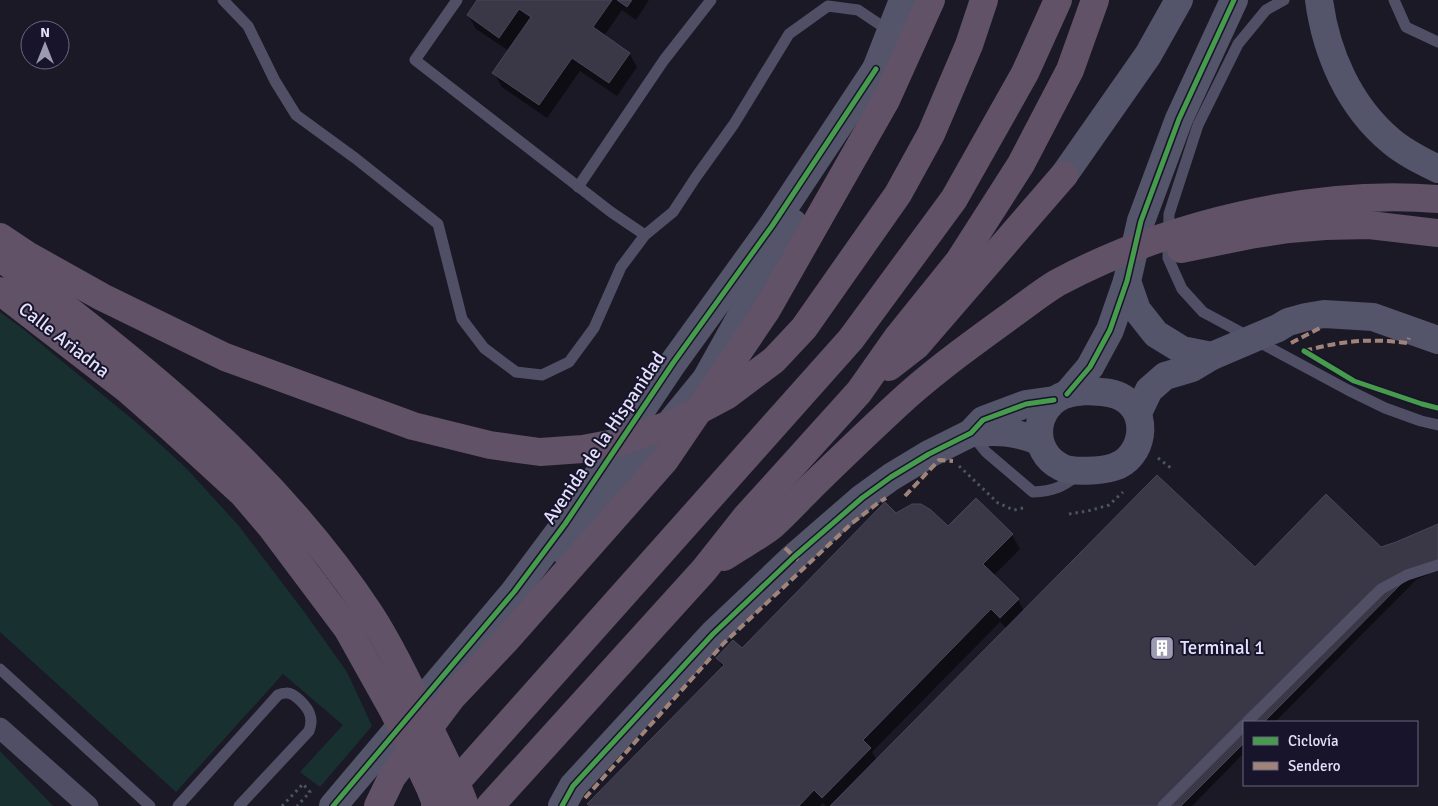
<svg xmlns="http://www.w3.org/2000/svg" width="1438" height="806" font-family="Signika,sans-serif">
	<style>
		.green { fill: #183030 }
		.shadow { fill: #0007; fill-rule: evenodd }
		.building { fill: #3a3847; stroke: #484558 }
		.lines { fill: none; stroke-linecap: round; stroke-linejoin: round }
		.path { stroke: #4a5562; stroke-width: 3; stroke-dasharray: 2.5 4; stroke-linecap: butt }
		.lane { stroke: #504f65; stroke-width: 11 }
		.street { stroke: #504f65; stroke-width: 21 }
		.secondary { stroke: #54546a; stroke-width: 28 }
		.highway { stroke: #615267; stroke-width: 28 }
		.quiet { stroke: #a18479; stroke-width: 4; stroke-dasharray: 8 4; stroke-linecap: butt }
		.cycleway-casing { stroke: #17142b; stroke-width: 8 }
		.cycleway { stroke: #469c4c; stroke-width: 5 }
		.labels { text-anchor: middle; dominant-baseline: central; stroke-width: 4; stroke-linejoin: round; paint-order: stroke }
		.street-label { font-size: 19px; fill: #e3e1fc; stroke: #17142b }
		.poi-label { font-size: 19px; fill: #e3e1fc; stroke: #17142b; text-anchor: start }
	</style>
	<rect width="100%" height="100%" fill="#1b1926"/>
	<g class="green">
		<polygon points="0,312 23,329 138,424 186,468 239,526 305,613 347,672 372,726 320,787 300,772 343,725 283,674 176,792 0,632"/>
		<polygon points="0,751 53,806 0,806"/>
	</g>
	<g class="shadow">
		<polygon points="479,0 649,0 636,20 622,10 604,36 629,53 637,67 617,96 580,71 547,118 502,87 494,73 509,51 476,29 468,15"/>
		<path d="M 976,499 L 1012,535 L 1020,549 L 993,576 L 1018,600 L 1024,611 L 1255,568 L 1381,548 L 1438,525 L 1438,570 L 1416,580 L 1275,722 L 1244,722 L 1244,753 L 1192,806 L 826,806 L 823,803 L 820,806 L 590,806 L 589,804 L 723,668 L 717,658 L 742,650 L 896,514 L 948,528 ZM 1000,622 L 1007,629 L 877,761 L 872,752 Z"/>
	</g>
	<g class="building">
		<polygon points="477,0 612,0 593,27 630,53 609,83 572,58 539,105 492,73 531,17 519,9 499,38 467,15"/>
		<polygon points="617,0 632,0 627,7"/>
		<polygon points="1157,475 1255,567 1326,494 1381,547 1396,542 1438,524 1438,562 1412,573 1264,722 1244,722 1244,743 1181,806 830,806"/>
		<polygon points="976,498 1013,534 983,564 1019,599 1000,618 991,609 863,740 871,748 822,798 814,790 799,806 590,806 587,804 724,665 716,658 733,640 742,648 885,502 896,513 912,504 921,504 931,510 948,526"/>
	</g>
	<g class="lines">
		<g class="path">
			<polyline points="1158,458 1171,468"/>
			<polyline points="959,466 998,503 1014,510 1027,507"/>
			<polyline points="1069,514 1088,511 1109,505 1123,492"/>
			<polyline points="282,806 303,784 310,792 297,806"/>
		</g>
		<g class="lane">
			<polyline points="223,0 248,26 275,81 296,115 355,158 438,224 462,319 484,348 516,372 542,375 569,362 594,328 621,267 645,235 673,212 696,177 734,124 789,34 828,6 858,10 891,32"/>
			<polyline points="457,0 415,60 611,212 645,235"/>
			<polyline points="1284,0 1266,10 1238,44 1198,125 1169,214 1168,258 1182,289 1203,312 1348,390 1385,408 1421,421 1438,425"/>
			<polyline points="1394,0 1406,27 1438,42"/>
			<polyline points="578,187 664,60 711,0"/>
			<path d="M 973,436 L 986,452 L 1033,492 C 1054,491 1062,487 1078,475"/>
			<polyline points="0,669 150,806"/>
			<polyline points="1247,722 1381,589 1407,575 1438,565"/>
			<path d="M 178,806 L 278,695 C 280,694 284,693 286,693 C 294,692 308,707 310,715 C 312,721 311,725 309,731 L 239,806"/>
			<polyline points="1163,806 1244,725"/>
		</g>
		<polyline class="street" points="0,728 88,806"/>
		<g class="secondary">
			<path d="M 1319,0 C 1326,53 1349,106 1391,141 C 1405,153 1422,161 1438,169"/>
			<polyline points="867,86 876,69 903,0"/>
			<polyline points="1064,175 1148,55 1179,0"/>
			<polyline points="1127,281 1137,310 1156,334 1182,350 1212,356"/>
			<path d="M 1086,391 C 1099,392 1112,391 1123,398 C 1151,414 1143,458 1114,467 C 1102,471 1071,473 1061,467 C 1029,451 1033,405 1067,394 C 1073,392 1080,392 1086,391 Z"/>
			<polyline points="1067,394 1090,367 1110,330 1127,281 1141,221 1179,119 1234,0"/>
			<polyline points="1138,413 1149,390 1165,376 1192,368 1212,356 1278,328 1288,322 1306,317 1324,314 1373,317 1438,340"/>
			<path d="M 971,433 C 1000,431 1012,431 1039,441"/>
			<polyline points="563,550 577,537 706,379 793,223"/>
			<polyline points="333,806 514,592 565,524 673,363 772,226 876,69"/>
			<polyline points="562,806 573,786 713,634 794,557 862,498 891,477 929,454 971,433 983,420 1026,404 1054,400"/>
		</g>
		<g class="highway">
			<polyline points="0,237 27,255 102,297 225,357 413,426 490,445 540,452 583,449 620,442 677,422 726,396 774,360 804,328 898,194 931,134 969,45 984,0"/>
			<polyline points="1181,249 1250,235 1289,229 1325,226 1369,225 1438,233"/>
			<path d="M 0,257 C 139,364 272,465 370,614 C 392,648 412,690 429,727 C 441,753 456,779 465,806"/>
			<polyline points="0,291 128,390 170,427 243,494 272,528 347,628 394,712 430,788 437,806"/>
			<polyline points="889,367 916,346 1064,175"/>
			<path d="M 724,557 C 740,546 758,537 773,525 C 787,512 801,497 814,484 C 845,454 876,424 908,395 C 941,366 977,340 1013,314 C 1027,304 1042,292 1057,283 C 1167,224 1313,189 1438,199"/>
			<polyline points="378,806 392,777 452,697 507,639 665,460 766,311 886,100 931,0"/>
			<polyline points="435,806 851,339 954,199 1025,73 1058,0"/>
			<polyline points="490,806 704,570 746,517 859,392 897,338 959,261 1021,164 1070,70 1095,0"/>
		</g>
		<g class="quiet">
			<polyline points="1291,343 1322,327"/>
			<path d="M 1304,351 C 1341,341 1369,338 1407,343 L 1409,338"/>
			<polyline points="905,496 939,460 953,461"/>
			<polyline points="785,548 798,560"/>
			<polyline points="585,798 724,643 851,524 878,503 886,498"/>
		</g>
		<defs>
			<g id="cycleway">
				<polyline points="1304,351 1354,381 1422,404 1438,408"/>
				<polyline points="1067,394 1090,367 1110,330 1127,281 1141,221 1179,119 1234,0"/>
				<polyline points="333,806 514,592 565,524 673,363 772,226 876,69"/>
				<polyline points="562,806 573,786 713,634 794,557 862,498 891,477 929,454 971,433 983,420 1026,404 1054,400"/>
			</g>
		</defs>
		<use href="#cycleway" class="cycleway-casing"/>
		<use href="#cycleway" class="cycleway"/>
	</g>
	<defs>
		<symbol id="building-square" viewBox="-11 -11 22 22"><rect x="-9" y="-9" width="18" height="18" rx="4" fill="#9d9bb1" stroke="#17142b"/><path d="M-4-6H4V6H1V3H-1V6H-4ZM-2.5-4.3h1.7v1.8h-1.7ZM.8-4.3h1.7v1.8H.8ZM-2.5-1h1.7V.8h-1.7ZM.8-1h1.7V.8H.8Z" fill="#fff"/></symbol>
	</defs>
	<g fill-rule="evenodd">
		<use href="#building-square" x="1148" y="634" width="28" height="28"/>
	</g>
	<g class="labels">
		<g class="street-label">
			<text transform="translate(64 340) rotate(38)">Calle Ariadna</text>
			<text transform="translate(604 438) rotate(-56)">Avenida de la Hispanidad</text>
		</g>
		<g class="poi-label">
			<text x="1180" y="648">Terminal 1</text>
		</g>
	</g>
	<rect x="1243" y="721" width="175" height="65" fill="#17142b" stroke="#69667f"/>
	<rect x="1253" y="737" width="25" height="8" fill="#469c4c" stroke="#69667f"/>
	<text x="1288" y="746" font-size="15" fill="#e3e1fc">Ciclovía</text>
	<rect x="1253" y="762" width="25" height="8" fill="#a18479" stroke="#69667f"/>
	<text x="1288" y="771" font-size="15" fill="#e3e1fc">Sendero</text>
	<g transform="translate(45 45)"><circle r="24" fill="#17142b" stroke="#69667f"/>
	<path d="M0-4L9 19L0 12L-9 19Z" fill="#9d9bb1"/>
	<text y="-8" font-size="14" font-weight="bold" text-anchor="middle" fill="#e3e1fc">N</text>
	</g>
</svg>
